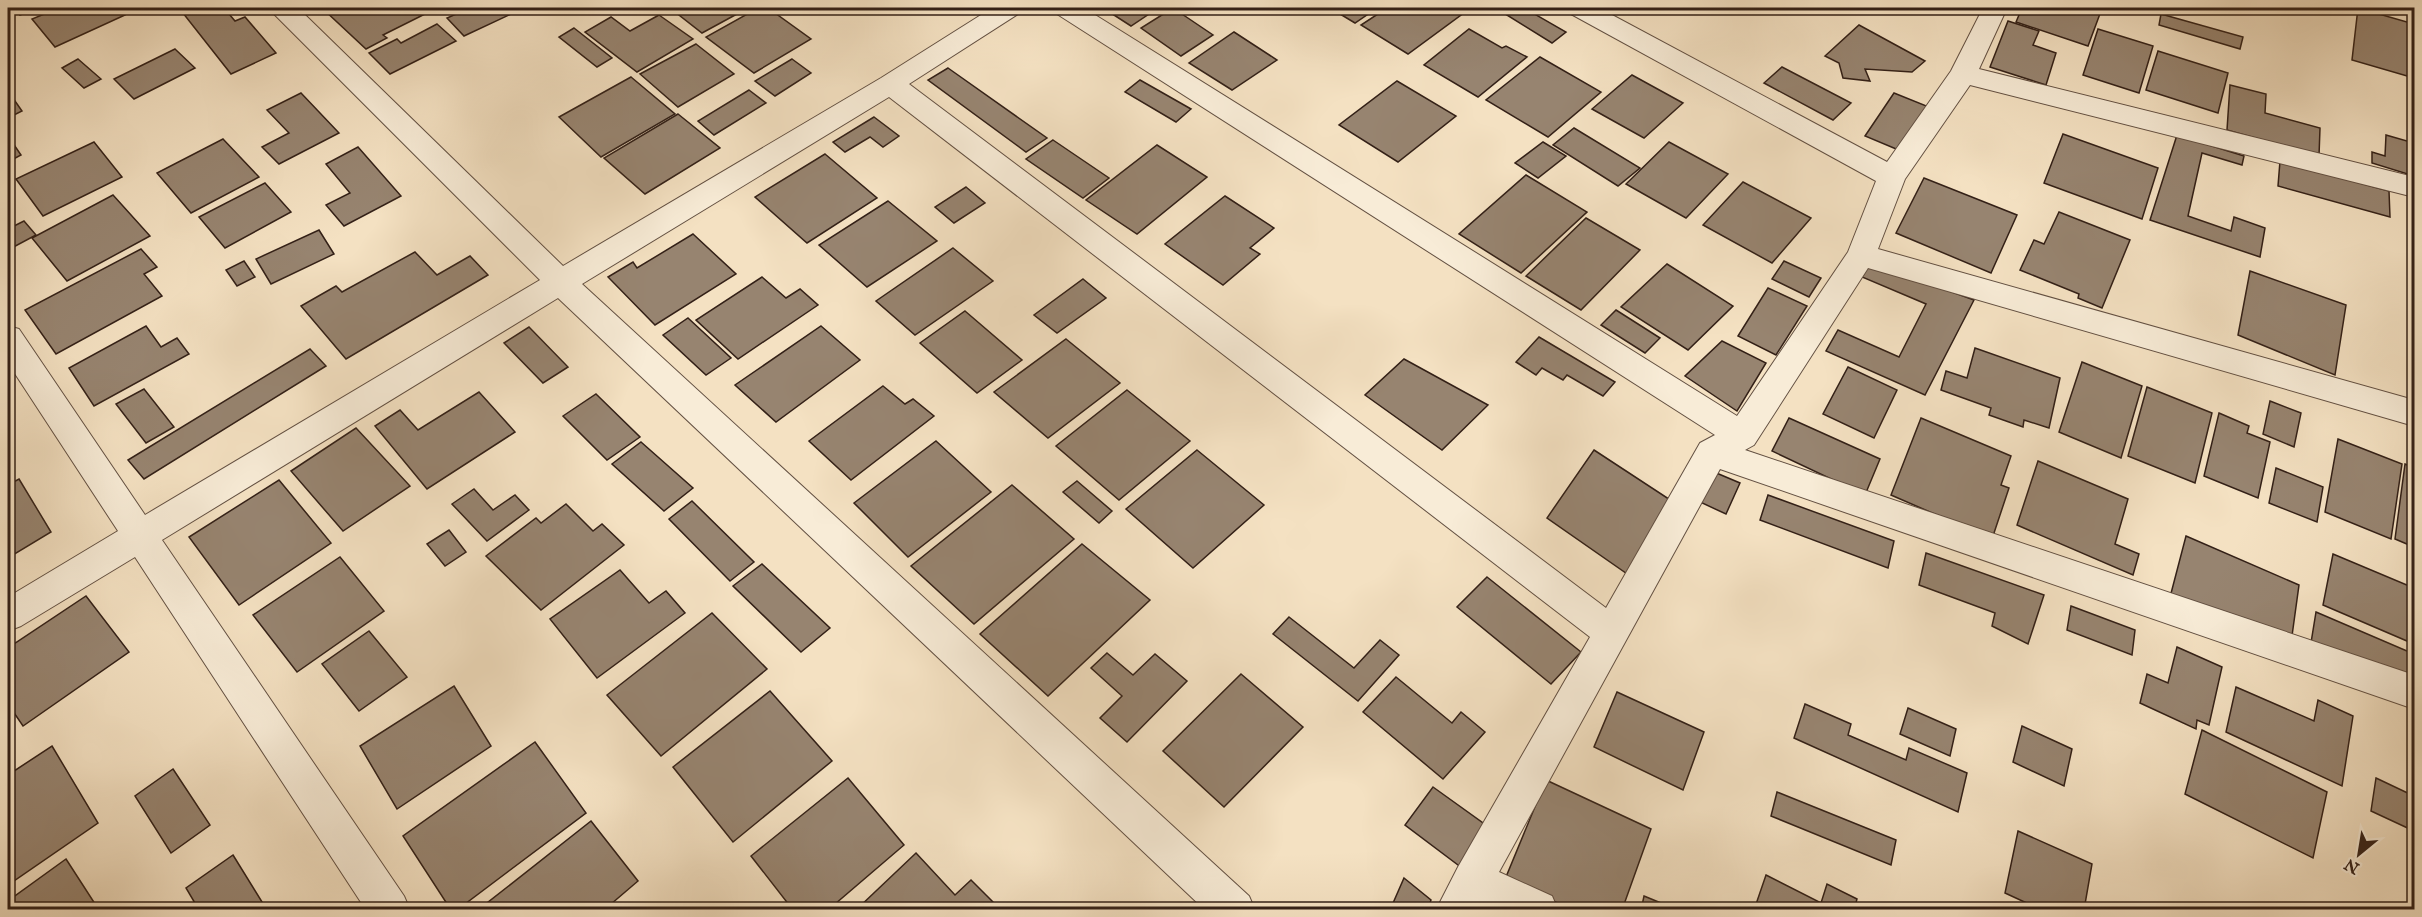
<svg xmlns="http://www.w3.org/2000/svg" width="2422" height="917" font-family="'IM FELL English',serif">
	<style>
		.building { fill: #978470; stroke: #332017; stroke-width: 1.5 }
		.lines { fill: none; stroke-linecap: round; stroke-linejoin: round }
		.street-casing { stroke: #635042; stroke-width: 2 }
		.street { fill: #f8ecd7; fill-rule: evenodd }
	</style>
	<rect width="100%" height="100%" fill="#f4e1c2"/>
	<filter id="stains"><feTurbulence type="fractalNoise" baseFrequency=".00333" numOctaves="4"/><feColorMatrix values="0 0 0 0 .2 0 0 0 0 .09 0 0 0 0 .02 0 0 0 .5 -.17"/></filter>
	<radialGradient id="worn" r=".72"><stop offset=".6" stop-color="#630" stop-opacity="0"/><stop offset="1" stop-color="#630" stop-opacity=".3"/></radialGradient>
	<g class="building">
		<polygon points="14,8 38,8 20,15"/>
		<polygon points="59,8 118,8 125,15 55,47 32,19"/>
		<polygon points="179,8 224,8 235,21 245,17 276,53 231,74"/>
		<polygon points="322,8 431,8 433,10 383,35 387,38 366,49"/>
		<polygon points="470,8 524,8 464,36 447,18"/>
		<polygon points="670,8 748,8 702,33"/>
		<polygon points="758,8 768,8 811,39 754,73 706,37"/>
		<polygon points="1103,8 1158,8 1131,26"/>
		<polygon points="1173,8 1213,35 1181,56 1141,28"/>
		<polygon points="1330,8 1377,8 1355,23"/>
		<polygon points="1387,8 1448,8 1461,15 1408,54 1361,25"/>
		<polygon points="1509,8 1524,8 1566,32 1552,43 1502,12"/>
		<polygon points="2022,8 2090,8 2101,11 2088,46 2016,22"/>
		<polygon points="2358,8 2414,24 2414,78 2352,60"/>
		<polygon points="2161,14 2243,37 2240,49 2159,25"/>
		<polygon points="659,15 693,39 637,72 585,32 611,17 630,31"/>
		<polygon points="2008,21 2039,31 2033,45 2056,53 2046,85 1990,67"/>
		<polygon points="437,24 456,41 390,74 369,53 397,39 401,43"/>
		<polygon points="1859,25 1925,61 1912,72 1865,69 1870,81 1843,78 1839,63 1825,56"/>
		<polygon points="574,28 612,58 597,67 559,37"/>
		<polygon points="1469,29 1502,48 1506,46 1527,57 1478,97 1424,65"/>
		<polygon points="2098,29 2153,46 2139,93 2083,75"/>
		<polygon points="1234,32 1277,60 1232,90 1189,63"/>
		<polygon points="696,44 734,74 678,107 640,74"/>
		<polygon points="175,49 195,68 134,99 114,79"/>
		<polygon points="2158,51 2228,73 2218,113 2146,90"/>
		<polygon points="1540,57 1601,92 1548,137 1486,100"/>
		<polygon points="78,59 101,79 84,88 62,68"/>
		<polygon points="792,59 811,73 775,96 755,81"/>
		<polygon points="1782,67 1851,103 1833,120 1764,83"/>
		<polygon points="948,68 1047,138 1026,152 928,80"/>
		<polygon points="1632,75 1683,103 1644,138 1592,109"/>
		<polygon points="631,77 675,114 601,157 559,117"/>
		<polygon points="1140,80 1191,109 1176,122 1125,92"/>
		<polygon points="1397,81 1456,116 1398,162 1339,125"/>
		<polygon points="2230,85 2266,94 2265,113 2320,128 2319,156 2227,130"/>
		<polygon points="749,90 766,103 714,135 698,121"/>
		<polygon points="8,91 22,111 8,118"/>
		<polygon points="301,93 339,133 279,164 262,147 289,133 267,110"/>
		<polygon points="1894,93 1929,107 1901,151 1865,136"/>
		<polygon points="678,114 720,148 645,194 604,158"/>
		<polygon points="874,117 899,136 883,147 870,137 845,152 833,142"/>
		<polygon points="1574,128 1640,168 1618,186 1553,145"/>
		<polygon points="2063,134 2158,168 2142,219 2044,183"/>
		<polygon points="2177,135 2244,156 2242,165 2202,153 2188,216 2231,231 2234,217 2265,228 2260,257 2150,220"/>
		<polygon points="2386,135 2414,143 2414,176 2372,163 2372,152 2385,156"/>
		<polygon points="8,136 21,155 8,162"/>
		<polygon points="223,139 259,177 191,213 157,173"/>
		<polygon points="1053,140 1109,178 1083,198 1026,159"/>
		<polygon points="94,142 122,177 43,216 16,179"/>
		<polygon points="1543,142 1566,156 1538,178 1515,163"/>
		<polygon points="1669,142 1728,174 1686,218 1626,184"/>
		<polygon points="1157,145 1207,177 1137,234 1086,200"/>
		<polygon points="358,147 401,196 344,226 326,205 350,193 326,164"/>
		<polygon points="825,154 877,198 807,243 755,197"/>
		<polygon points="2280,161 2389,191 2390,217 2278,186"/>
		<polygon points="1526,175 1587,212 1521,273 1459,234"/>
		<polygon points="1924,178 2017,215 1991,273 1896,233"/>
		<polygon points="1743,182 1811,218 1772,263 1703,225"/>
		<polygon points="265,183 291,212 225,248 199,217"/>
		<polygon points="966,187 985,203 954,223 935,207"/>
		<polygon points="113,195 150,236 67,281 32,238"/>
		<polygon points="1225,196 1274,228 1250,248 1260,254 1223,285 1165,244"/>
		<polygon points="888,201 937,241 867,287 819,245"/>
		<polygon points="2059,212 2130,240 2102,308 2078,298 2079,294 2020,270 2034,240 2044,244"/>
		<polygon points="1586,218 1640,250 1581,310 1526,276"/>
		<polygon points="24,221 36,235 8,250 8,229"/>
		<polygon points="319,230 334,254 271,284 256,259"/>
		<polygon points="693,234 736,274 655,325 608,277 633,262 637,268"/>
		<polygon points="953,248 993,281 915,335 876,301"/>
		<polygon points="141,249 157,267 144,274 162,296 56,354 25,310"/>
		<polygon points="415,252 437,275 470,256 488,275 346,359 301,306 336,286 342,292"/>
		<polygon points="244,261 255,277 237,286 226,270"/>
		<polygon points="1784,261 1821,278 1809,297 1772,279"/>
		<polygon points="1870,262 1974,300 1925,395 1826,351 1838,330 1899,357 1926,304 1862,277"/>
		<polygon points="1667,264 1733,306 1688,350 1621,307"/>
		<polygon points="2250,271 2346,305 2335,375 2238,335"/>
		<polygon points="762,277 786,298 800,289 818,305 738,359 696,320"/>
		<polygon points="1083,279 1106,298 1057,333 1034,315"/>
		<polygon points="1768,288 1807,306 1776,355 1738,336"/>
		<polygon points="1616,310 1660,338 1645,353 1601,325"/>
		<polygon points="965,311 1022,360 977,393 920,343"/>
		<polygon points="688,318 731,358 706,375 663,335"/>
		<polygon points="146,326 161,347 177,338 189,354 94,406 69,368"/>
		<polygon points="821,326 860,360 776,422 735,385"/>
		<polygon points="529,327 568,367 543,383 504,343"/>
		<polygon points="1539,337 1615,382 1603,396 1567,375 1563,380 1542,368 1536,375 1516,362"/>
		<polygon points="1066,339 1120,383 1048,438 994,392"/>
		<polygon points="1722,341 1766,363 1737,411 1685,376"/>
		<polygon points="1975,348 2060,378 2049,428 2024,420 2023,427 1989,415 1991,408 1941,390 1946,371 1967,378"/>
		<polygon points="310,349 326,366 144,479 128,460"/>
		<polygon points="1404,359 1488,405 1442,450 1365,395"/>
		<polygon points="2082,362 2142,386 2121,458 2059,432"/>
		<polygon points="1848,367 1897,390 1874,438 1823,414"/>
		<polygon points="883,386 905,404 913,399 934,416 851,480 809,441"/>
		<polygon points="2147,387 2212,413 2195,483 2128,456"/>
		<polygon points="144,389 174,427 146,443 116,404"/>
		<polygon points="1127,390 1190,441 1119,500 1056,446"/>
		<polygon points="479,392 515,432 427,489 375,426 400,410 418,430"/>
		<polygon points="596,394 640,437 607,460 563,416"/>
		<polygon points="2270,401 2301,413 2294,447 2263,434"/>
		<polygon points="2219,413 2249,426 2247,433 2270,442 2258,498 2204,476"/>
		<polygon points="1789,418 1880,459 1865,495 1772,451"/>
		<polygon points="1921,418 2011,456 2001,485 2009,488 1992,539 1891,495"/>
		<polygon points="356,428 410,486 343,531 291,471"/>
		<polygon points="2338,439 2402,464 2391,539 2325,512"/>
		<polygon points="936,441 991,492 908,557 854,503"/>
		<polygon points="641,442 693,488 664,511 612,464"/>
		<polygon points="1197,450 1264,505 1193,568 1126,509"/>
		<polygon points="1594,450 1678,505 1633,578 1547,518"/>
		<polygon points="2038,461 2128,499 2115,544 2139,554 2133,575 2017,525"/>
		<polygon points="2405,464 2414,468 2414,547 2395,539"/>
		<polygon points="2276,468 2323,487 2317,522 2269,503"/>
		<polygon points="1714,472 1740,483 1726,514 1700,502"/>
		<polygon points="19,479 51,532 8,558 8,485"/>
		<polygon points="279,480 331,543 239,605 189,537"/>
		<polygon points="1077,481 1112,511 1099,523 1063,492"/>
		<polygon points="1012,485 1074,539 974,624 911,566"/>
		<polygon points="474,489 493,510 515,495 529,510 487,541 452,504"/>
		<polygon points="1768,495 1894,541 1888,568 1760,520"/>
		<polygon points="692,501 754,562 730,581 669,519"/>
		<polygon points="566,504 593,531 602,524 624,545 541,610 486,556 536,518 541,523"/>
		<polygon points="449,530 466,552 445,566 427,544"/>
		<polygon points="2186,536 2299,585 2291,643 2169,601"/>
		<polygon points="1082,544 1150,600 1048,696 980,634"/>
		<polygon points="1926,553 2044,595 2028,644 1992,626 1995,613 1919,585"/>
		<polygon points="2333,554 2414,588 2414,644 2323,605"/>
		<polygon points="340,557 384,611 297,672 253,615"/>
		<polygon points="762,564 830,628 801,652 733,586"/>
		<polygon points="620,570 649,603 666,591 685,613 597,678 550,619"/>
		<polygon points="1487,577 1581,652 1551,684 1457,607"/>
		<polygon points="86,596 129,652 23,726 8,704 8,648"/>
		<polygon points="2071,606 2135,630 2132,655 2067,630"/>
		<polygon points="2316,612 2414,654 2414,686 2310,649"/>
		<polygon points="712,613 767,669 661,756 607,695"/>
		<polygon points="1289,617 1354,668 1380,640 1399,655 1358,701 1273,634"/>
		<polygon points="369,631 407,677 359,711 322,664"/>
		<polygon points="2177,647 2222,667 2209,725 2197,720 2196,729 2140,703 2147,674 2168,683"/>
		<polygon points="1107,653 1133,675 1155,654 1187,681 1127,742 1100,718 1122,696 1091,668"/>
		<polygon points="1241,674 1303,727 1224,807 1163,751"/>
		<polygon points="1396,677 1452,723 1461,712 1485,732 1443,779 1363,712"/>
		<polygon points="454,686 491,746 397,809 360,746"/>
		<polygon points="2236,687 2314,721 2318,700 2353,716 2342,786 2226,732"/>
		<polygon points="770,691 832,761 733,842 673,767"/>
		<polygon points="1617,692 1704,732 1683,790 1594,747"/>
		<polygon points="1805,704 1851,724 1848,735 1906,760 1909,748 1967,773 1958,812 1794,738"/>
		<polygon points="1908,708 1956,729 1950,756 1900,734"/>
		<polygon points="2022,726 2072,749 2064,786 2013,762"/>
		<polygon points="2202,730 2327,792 2313,858 2185,794"/>
		<polygon points="535,742 586,813 457,910 451,910 403,836"/>
		<polygon points="52,746 98,823 8,885 8,775"/>
		<polygon points="173,769 210,825 171,853 135,796"/>
		<polygon points="848,778 904,845 828,910 793,910 751,856"/>
		<polygon points="2376,778 2414,796 2414,831 2371,811"/>
		<polygon points="1546,780 1651,829 1622,910 1571,910 1506,877"/>
		<polygon points="1433,787 1490,828 1462,868 1405,825"/>
		<polygon points="1777,792 1896,840 1891,865 1771,816"/>
		<polygon points="591,821 638,881 604,910 492,910 487,903"/>
		<polygon points="2018,831 2092,864 2084,910 2042,910 2005,893"/>
		<polygon points="916,853 955,895 971,880 993,902 985,910 856,910"/>
		<polygon points="233,855 267,910 199,910 186,888"/>
		<polygon points="66,859 99,910 8,910 8,901"/>
		<polygon points="1766,875 1821,903 1827,884 1857,899 1854,910 1754,910"/>
		<polygon points="1404,878 1431,900 1427,910 1390,910"/>
		<polygon points="1644,896 1678,910 1641,910"/>
	</g>
	<g class="lines">
		<defs>
			<polygon id="street" points="271,8 298,8 563,266 881,78 992,8 1021,8 1018,14 909,84 1606,608 1700,443 1715,435 1057,14 1054,8 1084,8 1737,416 1848,252 1876,181 1571,14 1568,8 1599,8 1887,162 1951,71 1983,8 2007,8 1979,69 2414,177 2414,197 1970,85 1905,179 1878,249 2414,400 2414,426 1868,268 1754,445 1745,450 2414,675 2414,709 1720,469 1499,872 1552,896 1558,910 1490,910 1481,905 1478,910 1436,910 1458,867 1590,637 889,97 582,284 1249,896 1255,910 1205,910 558,298 162,540 404,896 410,910 366,910 135,557 21,626 8,631 8,597 118,531 8,363 8,326 19,329 145,515 540,280 274,14"/>
		</defs>
		<use href="#street" class="street-casing"/>
		<use href="#street" class="street"/>
	</g>
	<rect width="2422" height="917" fill="none" stroke="#f4e1c2" stroke-width="30"/>
	<rect x="9" y="9" width="2404" height="899" fill="none" stroke="#332017" stroke-width="3"/>
	<rect x="15" y="15" width="2392" height="887" fill="none" stroke="#332017" stroke-width="1.5"/>
	<g transform="translate(2359 854) rotate(210)" stroke="#f8ecd7" stroke-width="4.5" paint-order="stroke">
	<path d="M0-4.5L10 22L0 15L-10 22Z" fill="#332017"/>
	<text y="-9" font-size="16" font-weight="bold" text-anchor="middle" fill="#332017">N</text>
	</g>
	<rect width="100%" height="100%" filter="url(#stains)"/>
	<rect width="100%" height="100%" fill="url(#worn)"/>
</svg>
